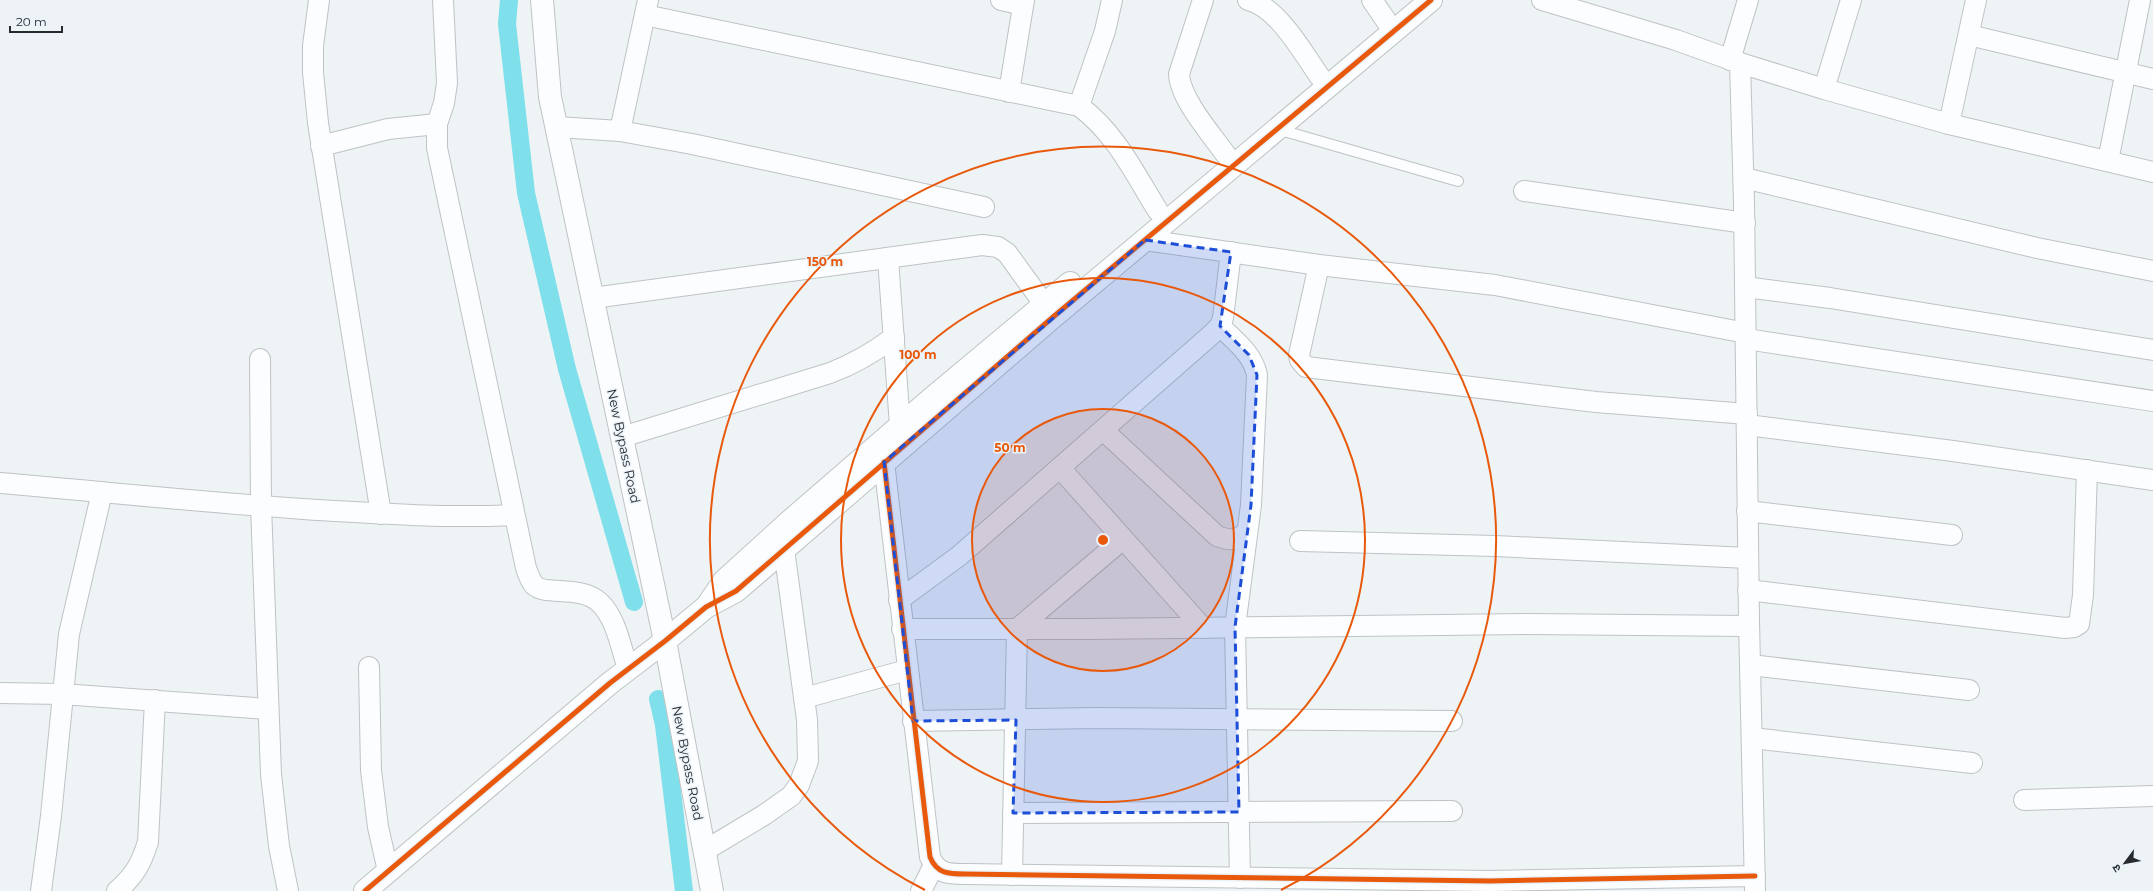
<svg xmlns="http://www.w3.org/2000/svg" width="2153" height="891" font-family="Montserrat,'Noto Sans Devanagari',sans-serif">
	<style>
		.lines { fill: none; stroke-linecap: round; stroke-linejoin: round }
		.canal { stroke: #7fdfea; stroke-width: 18 }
		.lane-casing { stroke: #bfc3c5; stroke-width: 12 }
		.street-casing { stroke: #bfc3c5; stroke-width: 22 }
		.secondary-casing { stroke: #bfc3c5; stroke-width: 24 }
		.lane { stroke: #fcfdfe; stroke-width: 10 }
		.street { stroke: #fcfdfe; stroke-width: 20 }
		.secondary { stroke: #fcfdfe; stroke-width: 22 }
		.cycleway-casing { stroke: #ebf3fa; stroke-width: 8 }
		.cycleway { stroke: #e8590c; stroke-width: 5 }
		.marked { fill: #1d4ed8; fill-opacity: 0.2; stroke: #1d4ed8; stroke-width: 3; stroke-dasharray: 8 5; stroke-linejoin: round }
		.ring { fill: none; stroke: #e8590c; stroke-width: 2 }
		.labels { text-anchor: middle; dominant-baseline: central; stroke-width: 3; stroke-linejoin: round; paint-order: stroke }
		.street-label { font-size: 13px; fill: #282b2e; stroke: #ebf3fa }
		.centre { fill: #e8590c; stroke: #ebf3fa; stroke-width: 2 }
		.ring-label { font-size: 12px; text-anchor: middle; font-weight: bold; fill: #e8590c; stroke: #ebf3fa; stroke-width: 3; stroke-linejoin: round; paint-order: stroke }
	</style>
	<rect width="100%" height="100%" fill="#eef3f6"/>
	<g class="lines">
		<g class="canal">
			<polyline points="509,0 507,24 526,193 567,369 634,602"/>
			<polyline points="658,699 664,725 684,891"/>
		</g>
		<defs>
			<polyline id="lane" points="1277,129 1458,181"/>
			<g id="street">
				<polyline points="319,0 313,46 313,72 318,123 381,514"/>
				<path d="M 443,0 L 447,83 L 444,103 L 437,124 L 437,148 L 526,568 C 528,574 530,580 534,585 C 545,596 580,585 599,602 C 616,617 621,648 628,669"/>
				<polyline points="1001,0 1023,5"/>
				<path d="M 1203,0 L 1179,74 C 1180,99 1212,135 1226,155"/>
				<path d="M 1248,0 C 1278,7 1303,53 1320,77"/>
				<polyline points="1372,0 1387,22"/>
				<polyline points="1542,0 1676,40 1740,63 1824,89 1949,124 2153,172"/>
				<path d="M 645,15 L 1079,106 C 1115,132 1135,174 1158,211"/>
				<polyline points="1969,35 2153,79"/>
				<polyline points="1730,60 1748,0"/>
				<polyline points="1740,63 1744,202 1749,621 1755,891"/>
				<polyline points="1824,89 1851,0"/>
				<polyline points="1009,92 1024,0"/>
				<polyline points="1079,106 1105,31 1112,0"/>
				<polyline points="1949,124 1976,0"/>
				<polyline points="557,127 620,131 692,144 984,207"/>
				<polyline points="620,131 648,0"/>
				<polyline points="321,146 388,129 437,124"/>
				<polyline points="2108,161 2140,0"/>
				<polyline points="1744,178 2037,248 2153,271"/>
				<polyline points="1524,191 1745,223"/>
				<polyline points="1145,240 1319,265 1495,285 1746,333"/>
				<polyline points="888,258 900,426"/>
				<polyline points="1319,265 1299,355 1300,360 1306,367 1596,402 1747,414"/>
				<polyline points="1745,287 1830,298 2153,350"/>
				<polyline points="593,298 982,245 998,247 1007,253 1044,304"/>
				<path d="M 1220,326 C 1235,341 1253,354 1257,375 L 1251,505 L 1235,627 L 1240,878"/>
				<polyline points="1746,339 2153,401"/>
				<polyline points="260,359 261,506 271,774 279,846 288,891"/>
				<polyline points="1747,425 1953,451 2153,480"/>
				<path d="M 1103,430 L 1217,536 C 1231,541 1236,541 1247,532"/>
				<path d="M 622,437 L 830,373 C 854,364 873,353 894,337"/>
				<path d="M 884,462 L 930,857 C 937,874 949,874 965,874 L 1490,881 L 1755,876"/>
				<polyline points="1060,468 1203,628"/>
				<path d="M 0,483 C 106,492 211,503 317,510 C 383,514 448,518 514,515"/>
				<polyline points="1747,511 1952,535"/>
				<polyline points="1300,541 1495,546 1748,558"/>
				<polyline points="1748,590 2065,628 2074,627 2079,624 2083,595 2087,470"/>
				<polyline points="899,600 959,556 1211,335 1220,326 1223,318 1231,252"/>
				<polyline points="902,629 1086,629 1528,624 1749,626"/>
				<polyline points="1750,665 1969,690"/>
				<polyline points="369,667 371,770 378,827 388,871"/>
				<polyline points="0,693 62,694 268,709"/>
				<polyline points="804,698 907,670"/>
				<polyline points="913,721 1097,718 1452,721"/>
				<polyline points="1752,738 1972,763"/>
				<polyline points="2024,800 2153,796"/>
				<polyline points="1013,813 1452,811"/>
				<polyline points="704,851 764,815 791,796 799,785 808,761 807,720 784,549"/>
				<polyline points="1012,875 1017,629 1123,539"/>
				<polyline points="41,891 51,816 69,634 102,492"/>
				<path d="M 117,891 C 135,875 141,864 148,842 L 155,700"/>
				<polyline points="921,891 934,865"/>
			</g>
			<g id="secondary">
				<polyline points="542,0 550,97 665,641 712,891"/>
				<polyline points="709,603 724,581 790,521 931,399 1070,283"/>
				<polyline points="365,891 610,683 665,641 706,607 736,591 1053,317 1431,0"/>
			</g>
		</defs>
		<use href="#lane" class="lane-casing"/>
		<use href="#street" class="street-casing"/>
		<use href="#secondary" class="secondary-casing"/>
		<use href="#lane" class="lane"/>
		<use href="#street" class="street"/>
		<use href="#secondary" class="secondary"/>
		<defs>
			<g id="cycleway">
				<path d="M 884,462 L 930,857 C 937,874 949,874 965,874 L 1490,881 L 1755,876"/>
				<polyline points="365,891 610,683 665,641 706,607 736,591 1053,317 1431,0"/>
			</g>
		</defs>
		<use href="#cycleway" class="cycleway-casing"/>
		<use href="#cycleway" class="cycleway"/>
	</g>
	<path class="marked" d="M 1145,240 L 1231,252 L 1220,326 L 1249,355 L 1257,375 L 1251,505 L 1235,627 L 1239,812 L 1013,813 L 1016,720 L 913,721 L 884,462 Z"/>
	<circle cx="1103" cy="540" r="131" fill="#e8590c" fill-opacity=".12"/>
	<g class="ring">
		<circle cx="1103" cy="540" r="131"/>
		<circle cx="1103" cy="540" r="262"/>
		<path d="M925 890A393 393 0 1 1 1281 890"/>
	</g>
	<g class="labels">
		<g class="street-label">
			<text transform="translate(624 446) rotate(78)">New Bypass Road</text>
			<text transform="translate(688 763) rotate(79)">New Bypass Road</text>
		</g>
	</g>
	<circle cx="1103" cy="540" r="6" class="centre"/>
	<g class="ring-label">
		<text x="825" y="266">150 m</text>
		<text x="918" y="359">100 m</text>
		<text x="1010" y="452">50 m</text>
	</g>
	<g transform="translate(2125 863) rotate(238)" stroke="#ebf3fa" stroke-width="3" paint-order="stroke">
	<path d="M0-3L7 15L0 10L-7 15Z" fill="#282b2e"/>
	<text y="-6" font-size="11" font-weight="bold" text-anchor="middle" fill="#282b2e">उ</text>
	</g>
	<path d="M10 26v6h52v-6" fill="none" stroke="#282b2e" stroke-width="2"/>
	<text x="16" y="26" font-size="12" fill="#282b2e" stroke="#ebf3fa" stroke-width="3" paint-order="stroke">20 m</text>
</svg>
